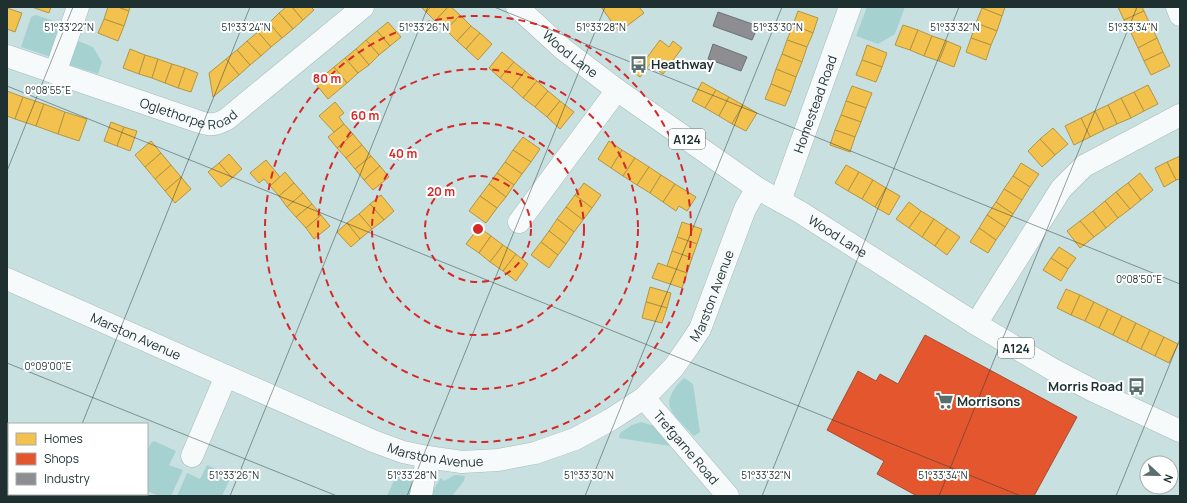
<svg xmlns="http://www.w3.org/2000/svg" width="1187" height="503" font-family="Manrope,sans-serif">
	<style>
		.green { fill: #a6d1d1 }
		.homes { fill: #f2c14e; stroke: #b29645 }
		.shops { fill: #e4572e; stroke: #a94b2f }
		.industry { fill: #8d8d92; stroke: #6c7175 }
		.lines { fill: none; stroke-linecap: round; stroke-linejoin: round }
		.minor-casing { stroke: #a8bcbc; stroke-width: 23 }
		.major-casing { stroke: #a8bcbc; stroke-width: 23 }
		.minor { stroke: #f7fafa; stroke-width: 22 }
		.major { stroke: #f7fafa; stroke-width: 22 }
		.ticks { fill: none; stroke: #1e3030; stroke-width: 1; stroke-opacity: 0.45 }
		.ring { fill: none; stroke: #d62828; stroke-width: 2; stroke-dasharray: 7 5 }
		.labels { text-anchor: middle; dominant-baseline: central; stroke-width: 4; stroke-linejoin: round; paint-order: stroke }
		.shield { fill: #fff; stroke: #626e6e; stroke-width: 1 }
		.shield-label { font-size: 12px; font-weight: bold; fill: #1e3030 }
		.street-label { font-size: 13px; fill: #1e3030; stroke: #fff }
		.poi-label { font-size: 13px; font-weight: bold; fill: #1e3030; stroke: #fff; text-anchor: start }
		.ticks-label { font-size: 10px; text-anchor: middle; fill: #1e3030; stroke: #fff; stroke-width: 4; stroke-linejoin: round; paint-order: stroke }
		.centre { fill: #d62828; stroke: #fff; stroke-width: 2 }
		.ring-label { font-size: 12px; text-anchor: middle; font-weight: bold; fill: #d62828; stroke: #fff; stroke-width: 4; stroke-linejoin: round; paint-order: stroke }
	</style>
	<rect width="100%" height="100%" fill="#c8e0e0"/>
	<g class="green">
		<polygon points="867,7 905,7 895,34 878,44 856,36"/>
		<polygon points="36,15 66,25 51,57 21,47 31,17"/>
		<polygon points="73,39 93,47 102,62 98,74 64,63"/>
		<path d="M 684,378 L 693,384 L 700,432 L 694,436 C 673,413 656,406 684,378 Z"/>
		<polygon points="641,422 654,426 671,444 670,446 619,438 620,433 632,425"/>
		<polygon points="154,441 176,451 169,465 183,470 171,496 159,496 147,491 147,451 151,443"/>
		<polygon points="207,465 229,475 230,479 222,496 177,496 187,473 200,479"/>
		<polygon points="399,469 412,473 414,480 412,496 387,496"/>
		<polygon points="455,475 465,476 464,481 452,496 432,496 433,490 441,478 444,481"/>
	</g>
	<g class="homes">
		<polygon points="32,7 51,7 49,13"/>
		<polygon points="108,7 118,7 129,11 124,26 104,19"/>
		<polygon points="118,7 130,7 129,11"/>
		<polygon points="286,7 292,7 303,20 293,29 279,13"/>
		<polygon points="292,7 311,7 314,10 303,20"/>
		<polygon points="421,7 431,7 426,12"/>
		<polygon points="431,7 448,7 435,21 426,12"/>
		<polygon points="448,7 451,7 460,15 446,30 435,21"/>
		<polygon points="601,7 639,7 644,13 619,32"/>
		<polygon points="982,7 1005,7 1002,16 982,8"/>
		<polygon points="1118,7 1142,7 1144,11 1124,20"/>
		<polygon points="7,8 22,13 15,32 7,29"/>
		<polygon points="982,8 1002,16 997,31 976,23"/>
		<polygon points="798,11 818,18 813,33 793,25"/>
		<polygon points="1144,11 1150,24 1131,33 1124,20"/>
		<polygon points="279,13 293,29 282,38 269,23"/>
		<polygon points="460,15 471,26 457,41 446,30"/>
		<polygon points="104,19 124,26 118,41 98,33"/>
		<polygon points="388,22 401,37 390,46 377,31"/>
		<polygon points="269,23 282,38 271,47 258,32"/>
		<polygon points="976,23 997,31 991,45 971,38"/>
		<polygon points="1150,24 1157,38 1138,48 1131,33"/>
		<polygon points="793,25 813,33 807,47 787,40"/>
		<polygon points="903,25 918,30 910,50 895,45"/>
		<polygon points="471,26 480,33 466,49 457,41"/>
		<polygon points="918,30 932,36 924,56 910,50"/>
		<polygon points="377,31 390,46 379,55 366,40"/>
		<polygon points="258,32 271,47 261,56 247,41"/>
		<polygon points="480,33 492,44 478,60 466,49"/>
		<polygon points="932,36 947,41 939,61 924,56"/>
		<polygon points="971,38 991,45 986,60 966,52"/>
		<polygon points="1157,38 1163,52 1144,61 1138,48"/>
		<polygon points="366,40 379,55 369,65 356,49"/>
		<polygon points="660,40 669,47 673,41 682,48 663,74 650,64 640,77 632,71 643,57 646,59"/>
		<polygon points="787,40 807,47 802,62 782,54"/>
		<polygon points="247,41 261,56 250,65 237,50"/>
		<polygon points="947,41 961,47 954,67 939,61"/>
		<polygon points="867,45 887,53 882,67 862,60"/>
		<polygon points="130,49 145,55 139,74 123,68"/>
		<polygon points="356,49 369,65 358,73 345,58"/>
		<polygon points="237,50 250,65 239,75 226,59"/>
		<polygon points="502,52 514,62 500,78 489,68"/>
		<polygon points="1163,52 1170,66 1151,75 1144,61"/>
		<polygon points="782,54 802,62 796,77 776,69"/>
		<polygon points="145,55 158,59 152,78 139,74"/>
		<polygon points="345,58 358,73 347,83 334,67"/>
		<polygon points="158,59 172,64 165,83 152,78"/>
		<polygon points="226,59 239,75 213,97 209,73"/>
		<polygon points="862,60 882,67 876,82 856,75"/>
		<polygon points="514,62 525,71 512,88 500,78"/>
		<polygon points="172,64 185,68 178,88 165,83"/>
		<polygon points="334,67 347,83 328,99 315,83"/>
		<polygon points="185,68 198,73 191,92 178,88"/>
		<polygon points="776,69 796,77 791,92 771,84"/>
		<polygon points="525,71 537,81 523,98 512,88"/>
		<polygon points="537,81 548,91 535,107 523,98"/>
		<polygon points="702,82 716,90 705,108 692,101"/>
		<polygon points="771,84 791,92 785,106 765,99"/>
		<polygon points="1148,85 1158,104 1144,111 1134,92"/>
		<polygon points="852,86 872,93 866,108 846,101"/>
		<polygon points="716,90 729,97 719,116 705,108"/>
		<polygon points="7,91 23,97 15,119 7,116"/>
		<polygon points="548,91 560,101 547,117 535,107"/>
		<polygon points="1134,92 1144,111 1131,118 1121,98"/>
		<polygon points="23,97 44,104 36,126 15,119"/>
		<polygon points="729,97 743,105 732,124 719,116"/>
		<polygon points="1121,98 1131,118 1117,124 1108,105"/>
		<polygon points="560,101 574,112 560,129 547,117"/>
		<polygon points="846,101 866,108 861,122 841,115"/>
		<polygon points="335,102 344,113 339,117 344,124 334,132 319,116"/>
		<polygon points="44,104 65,112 58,134 36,126"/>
		<polygon points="743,105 757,113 746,131 732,124"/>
		<polygon points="1108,105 1117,124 1104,130 1095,111"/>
		<polygon points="1095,111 1104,130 1090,137 1081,118"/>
		<polygon points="65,112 87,119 79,141 58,134"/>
		<polygon points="841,115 861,122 855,137 835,130"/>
		<polygon points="1081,118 1090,137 1074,145 1065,126"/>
		<polygon points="111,122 124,127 117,146 104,141"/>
		<polygon points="344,124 353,134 337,148 328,137"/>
		<polygon points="124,127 137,131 130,151 117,146"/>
		<polygon points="1053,128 1068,144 1055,155 1040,139"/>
		<polygon points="835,130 855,137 850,152 830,145"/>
		<polygon points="353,134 362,145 346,158 337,148"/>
		<polygon points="523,137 540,149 531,162 513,150"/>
		<polygon points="1040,139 1055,155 1042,167 1028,151"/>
		<polygon points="151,141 161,153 145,167 135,155"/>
		<polygon points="609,141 622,150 611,168 598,159"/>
		<polygon points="362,145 371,156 355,169 346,158"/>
		<polygon points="513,150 531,162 522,174 505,162"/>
		<polygon points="622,150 635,158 623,176 611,168"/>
		<polygon points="161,153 171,165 155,179 145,167"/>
		<polygon points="229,154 242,169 232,178 219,163"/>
		<polygon points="371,156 380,166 364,180 355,169"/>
		<polygon points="1180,156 1180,179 1176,180 1167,162"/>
		<polygon points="635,158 649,167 637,185 623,176"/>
		<polygon points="266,160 280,177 270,186 264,179 259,183 250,173"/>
		<polygon points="505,162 522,174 514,185 497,173"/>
		<polygon points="1167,162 1176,180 1164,187 1155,168"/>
		<polygon points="219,163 232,178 221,187 208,172"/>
		<polygon points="1021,163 1039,174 1030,187 1013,176"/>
		<polygon points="171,165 181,177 165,191 155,179"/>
		<polygon points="846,165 859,172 848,191 835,183"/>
		<polygon points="380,166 389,177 373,190 364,180"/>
		<polygon points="649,167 661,175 650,193 637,185"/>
		<polygon points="285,172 294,183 279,196 270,186"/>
		<polygon points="859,172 873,180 862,199 848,191"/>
		<polygon points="497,173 514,185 506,197 489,184"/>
		<polygon points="1140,173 1153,190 1141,200 1128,183"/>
		<polygon points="661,175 675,184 663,202 650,193"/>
		<polygon points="1013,176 1030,187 1022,200 1004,189"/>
		<polygon points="181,177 191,189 175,203 165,191"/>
		<polygon points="873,180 886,188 875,207 862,199"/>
		<polygon points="294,183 303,193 287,207 279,196"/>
		<polygon points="584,183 601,195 592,208 575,195"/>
		<polygon points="1128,183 1141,200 1130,209 1116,192"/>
		<polygon points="489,184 506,197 497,208 480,196"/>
		<polygon points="675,184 696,197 687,211 679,206 676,211 663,202"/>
		<polygon points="886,188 900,196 889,215 875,207"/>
		<polygon points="1004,189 1022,200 1013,214 996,202"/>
		<polygon points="1116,192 1130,209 1118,218 1105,201"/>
		<polygon points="303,193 312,204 296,217 287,207"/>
		<polygon points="381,195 394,211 384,220 370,204"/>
		<polygon points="575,195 592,208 583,220 566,207"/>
		<polygon points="480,196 497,208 486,223 469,211"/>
		<polygon points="1105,201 1118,218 1106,228 1093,211"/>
		<polygon points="909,202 921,211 909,228 896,219"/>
		<polygon points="996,202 1013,214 1005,227 987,215"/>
		<polygon points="312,204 321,215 306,228 296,217"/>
		<polygon points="370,204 384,220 372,229 359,214"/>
		<polygon points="566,207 583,220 574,232 557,219"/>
		<polygon points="921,211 934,219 922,237 909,228"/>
		<polygon points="1093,211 1106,228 1094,237 1080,221"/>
		<polygon points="359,214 372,229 360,239 347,223"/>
		<polygon points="321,215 330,226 314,239 306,228"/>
		<polygon points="987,215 1005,227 996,240 979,228"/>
		<polygon points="557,219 574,232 566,244 549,231"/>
		<polygon points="934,219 947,228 935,246 922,237"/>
		<polygon points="1080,221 1094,237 1080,248 1067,231"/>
		<polygon points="682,222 702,229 697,244 677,237"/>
		<polygon points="347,223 360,239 351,247 337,232"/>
		<polygon points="479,227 491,236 479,253 466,244"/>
		<polygon points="947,228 960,237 947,255 935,246"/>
		<polygon points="979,228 996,240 988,253 970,242"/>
		<polygon points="549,231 566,244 558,255 541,242"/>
		<polygon points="491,236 503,245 490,262 479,253"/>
		<polygon points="677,237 697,244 692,258 672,251"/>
		<polygon points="541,242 558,255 549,268 531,255"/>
		<polygon points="503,245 516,254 503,271 490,262"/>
		<polygon points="1059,247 1076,258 1068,269 1051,258"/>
		<polygon points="672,251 692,258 687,273 667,266"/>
		<polygon points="516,254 528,264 516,281 503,271"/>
		<polygon points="1051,258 1068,269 1061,281 1043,270"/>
		<polygon points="658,263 687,273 682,288 652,278"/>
		<polygon points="650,287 671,293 667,308 646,302"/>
		<polygon points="1066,289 1080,295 1071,315 1057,308"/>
		<polygon points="1080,295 1094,302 1085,321 1071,315"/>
		<polygon points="646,302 667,308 662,323 642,318"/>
		<polygon points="1094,302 1108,309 1099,328 1085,321"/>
		<polygon points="1108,309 1122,316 1113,335 1099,328"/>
		<polygon points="1122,316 1136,323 1127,342 1113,335"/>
		<polygon points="1136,323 1150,330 1141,349 1127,342"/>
		<polygon points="1150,330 1164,337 1155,356 1141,349"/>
		<polygon points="1164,337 1178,344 1169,363 1155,356"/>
	</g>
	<polygon class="shops" points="925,335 1077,417 1034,496 917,496 877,474 884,461 827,430 858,371 876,381 880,374 898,384"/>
	<g class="industry">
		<polygon points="718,12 758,26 752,40 713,26"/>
		<polygon points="713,44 747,57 741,71 708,59"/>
	</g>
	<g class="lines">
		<defs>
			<g id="minor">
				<polyline points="1177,7 1180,15"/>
				<path id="s1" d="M 7,56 L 191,119 C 206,124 211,128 227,119 L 363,7"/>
				<polyline points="55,73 78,7"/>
				<path id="s2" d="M 780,201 L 850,7"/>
				<polyline points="519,222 617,90"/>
				<path id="s3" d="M 7,279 L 373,441 L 403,452 L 427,457 L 462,462 L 498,460 L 535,453 L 575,439 L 610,420 L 644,398 L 674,367 L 688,347 L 700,329 L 745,209 L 757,188"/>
				<polyline points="976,324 1061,189 1084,166 1180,115"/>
				<path id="s4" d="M 644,398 L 728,496"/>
				<polyline points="192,456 226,376"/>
				<polyline points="421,496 427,457"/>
			</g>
			<g id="major">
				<path id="s5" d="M 517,7 L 563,49 L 617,90 L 757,188 L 800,212 L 976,324 L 1052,369 L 1094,391 L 1180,431"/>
			</g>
		</defs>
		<use href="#minor" class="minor-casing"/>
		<use href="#major" class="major-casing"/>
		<use href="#minor" class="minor"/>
		<use href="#major" class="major"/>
	</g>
	<path class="ticks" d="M 494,7 L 1180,284M 1178,7 L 1180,8M 7,86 L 1021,496M 7,171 L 73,7M 7,363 L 337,496M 82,424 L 250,7M 53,496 L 54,494M 230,496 L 428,7M 407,496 L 605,7M 585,496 L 782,7M 762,496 L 959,7M 939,496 L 1137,7M 1116,496 L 1180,339"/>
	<g class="ring">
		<circle cx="478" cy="229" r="53"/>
		<circle cx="478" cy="229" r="106"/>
		<circle cx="478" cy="229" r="160"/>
		<circle cx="478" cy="229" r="213"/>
	</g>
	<defs>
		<symbol id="bus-bare" viewBox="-9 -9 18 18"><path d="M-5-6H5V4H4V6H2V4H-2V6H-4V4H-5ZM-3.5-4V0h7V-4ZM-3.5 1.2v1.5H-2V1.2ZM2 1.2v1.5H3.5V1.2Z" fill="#5a6e6e" stroke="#fff" stroke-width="2.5" paint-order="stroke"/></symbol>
		<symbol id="supermarket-bare" viewBox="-9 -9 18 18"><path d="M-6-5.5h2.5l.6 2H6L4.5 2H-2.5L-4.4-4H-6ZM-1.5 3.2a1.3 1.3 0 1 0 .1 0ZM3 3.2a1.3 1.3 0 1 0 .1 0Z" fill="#5a6e6e" stroke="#fff" stroke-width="2.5" paint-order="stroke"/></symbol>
	</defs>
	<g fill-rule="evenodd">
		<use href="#bus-bare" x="626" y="52" width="25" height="25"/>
		<use href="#bus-bare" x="1124" y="374" width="25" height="25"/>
		<use href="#supermarket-bare" x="932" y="388" width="25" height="25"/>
	</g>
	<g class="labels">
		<g class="shield">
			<rect x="669" y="129" width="36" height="20" rx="3"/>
			<rect x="998" y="338" width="36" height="20" rx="3"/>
		</g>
		<g class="shield-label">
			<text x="687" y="139">A124</text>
			<text x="1016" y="348">A124</text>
		</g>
		<g class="street-label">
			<text stroke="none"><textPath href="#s5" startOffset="71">Wood Lane</textPath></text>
			<text stroke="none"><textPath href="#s1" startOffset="192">Oglethorpe Road</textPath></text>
			<text stroke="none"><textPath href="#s2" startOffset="103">Homestead Road</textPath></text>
			<text stroke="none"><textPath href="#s5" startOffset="395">Wood Lane</textPath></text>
			<text stroke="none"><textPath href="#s3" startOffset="813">Marston Avenue</textPath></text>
			<text stroke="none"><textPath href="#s3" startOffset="141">Marston Avenue</textPath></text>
			<text stroke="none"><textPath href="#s4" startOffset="65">Trefgarne Road</textPath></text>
			<text stroke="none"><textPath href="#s3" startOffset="465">Marston Avenue</textPath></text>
		</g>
		<g class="poi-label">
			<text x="651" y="64">Heathway</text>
			<text x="1123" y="386" text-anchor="end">Morris Road</text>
			<text x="957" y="401">Morrisons</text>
		</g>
	</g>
	<g class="ticks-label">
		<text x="69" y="31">51°33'22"N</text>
		<text x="246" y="31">51°33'24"N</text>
		<text x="424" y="31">51°33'26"N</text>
		<text x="601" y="31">51°33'28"N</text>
		<text x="778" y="31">51°33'30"N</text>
		<text x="955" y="31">51°33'32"N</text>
		<text x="1133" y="31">51°33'34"N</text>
		<text x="48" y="94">0°08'55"E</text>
		<text x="1139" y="283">0°08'50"E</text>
		<text x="48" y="370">0°09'00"E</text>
		<text x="234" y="479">51°33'26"N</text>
		<text x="412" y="479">51°33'28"N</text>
		<text x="589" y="479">51°33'30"N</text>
		<text x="766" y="479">51°33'32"N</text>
		<text x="943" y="479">51°33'34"N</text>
	</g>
	<circle cx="478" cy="229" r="6" class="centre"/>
	<g class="ring-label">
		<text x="327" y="83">80 m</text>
		<text x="365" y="120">60 m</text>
		<text x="403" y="158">40 m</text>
		<text x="441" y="196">20 m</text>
	</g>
	<rect width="1187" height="503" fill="none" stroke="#1e3030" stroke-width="16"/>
	<rect x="8" y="423" width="140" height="72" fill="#ffffff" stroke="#a5acac"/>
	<rect x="16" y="433" width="20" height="12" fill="#f2c14e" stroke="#a5acac"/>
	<text x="44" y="443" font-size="12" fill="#1e3030">Homes</text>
	<rect x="16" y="453" width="20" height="12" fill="#e4572e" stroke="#a5acac"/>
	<text x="44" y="463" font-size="12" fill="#1e3030">Shops</text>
	<rect x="16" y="473" width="20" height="12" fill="#8d8d92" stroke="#a5acac"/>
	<text x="44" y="483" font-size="12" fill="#1e3030">Industry</text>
	<g transform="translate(1159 475) rotate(112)"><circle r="19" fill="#ffffff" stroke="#a5acac"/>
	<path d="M0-3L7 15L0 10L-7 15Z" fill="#5a6e6e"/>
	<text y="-6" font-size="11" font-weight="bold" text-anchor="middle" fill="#1e3030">N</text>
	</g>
</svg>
